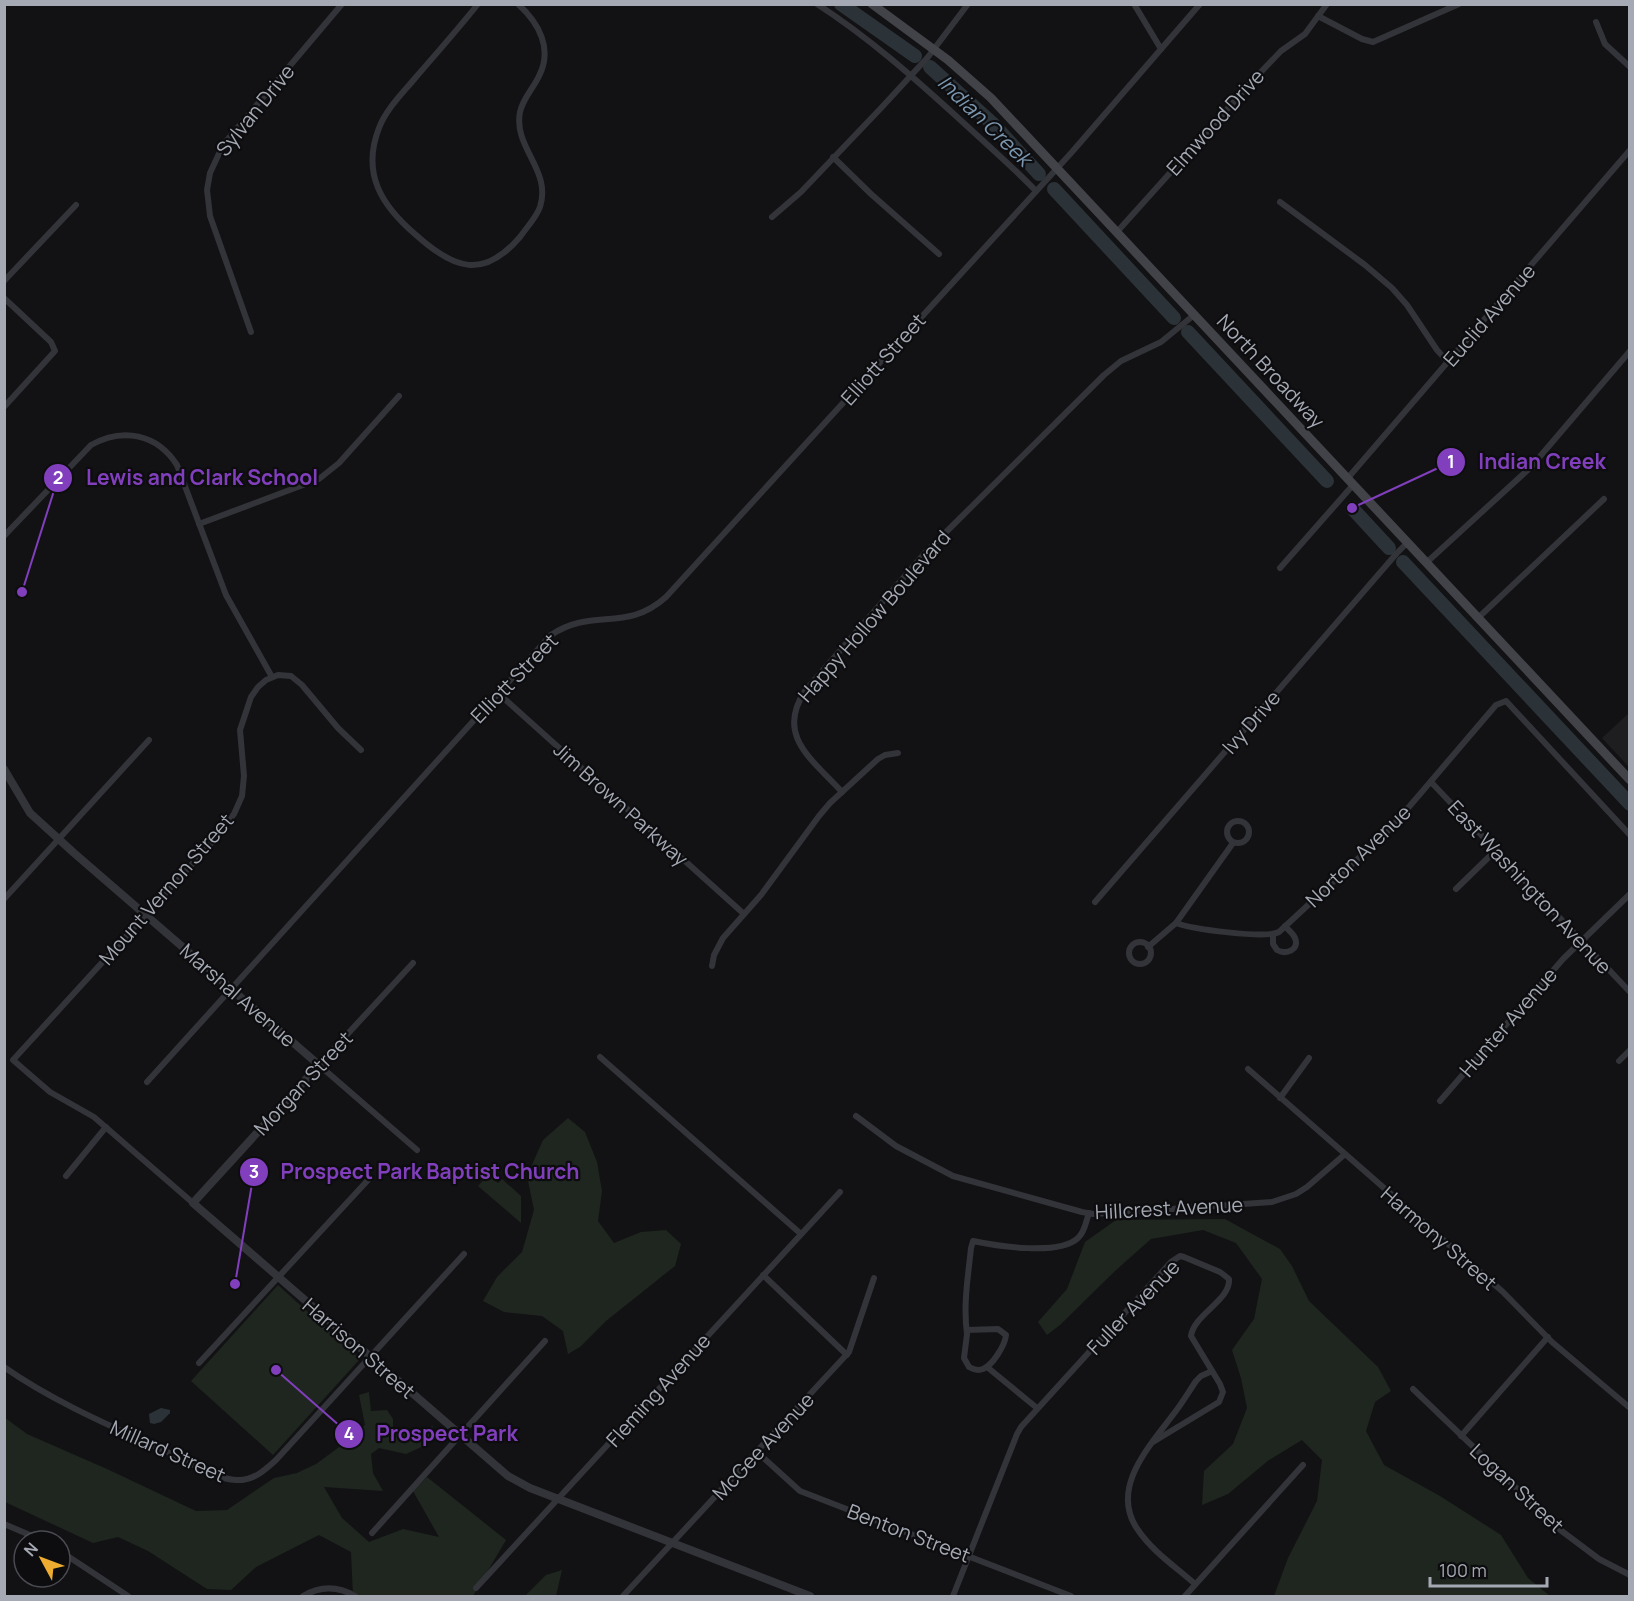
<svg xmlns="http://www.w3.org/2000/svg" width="1634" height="1601" font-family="Manrope,sans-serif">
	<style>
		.built { fill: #1e1e21 }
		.green { fill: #1e261f }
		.water { fill: #2b3339 }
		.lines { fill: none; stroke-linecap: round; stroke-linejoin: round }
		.river { stroke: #2b3339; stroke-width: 14 }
		.minor { stroke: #333439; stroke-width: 6 }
		.tertiary { stroke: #333439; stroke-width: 8 }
		.secondary { stroke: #414348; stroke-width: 9 }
		.labels { text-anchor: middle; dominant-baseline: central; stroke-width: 4.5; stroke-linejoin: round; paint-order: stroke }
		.street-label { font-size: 20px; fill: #a4a9b4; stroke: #0d0d0f }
		.water-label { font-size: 21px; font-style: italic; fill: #7b97af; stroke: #0d0d0f }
		.leader { fill: none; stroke: #813fbd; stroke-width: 2 }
		.callout-dot { fill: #813fbd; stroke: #0d0d0f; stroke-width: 2 }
		.mark-label { font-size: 18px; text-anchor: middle; font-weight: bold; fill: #fff }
		.callout-label { font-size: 21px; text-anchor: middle; font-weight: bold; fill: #813fbd; stroke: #0d0d0f; stroke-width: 4.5; stroke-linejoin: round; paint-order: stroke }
	</style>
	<rect width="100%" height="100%" fill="#121214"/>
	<polygon class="built" points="1629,713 1629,767 1602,738"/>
	<g class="green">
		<polygon points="568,1118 585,1132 597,1162 602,1191 598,1221 614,1243 641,1232 666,1230 681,1244 675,1266 606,1321 580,1347 568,1354 563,1331 542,1316 504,1312 483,1301 497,1277 522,1252 534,1210 527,1176 543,1140"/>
		<polygon points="488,1175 498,1183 502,1179 521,1196 521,1223 478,1186"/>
		<polygon points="1225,1219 1280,1249 1292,1266 1309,1301 1378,1367 1391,1391 1375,1402 1366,1431 1384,1465 1440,1496 1501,1535 1528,1578 1550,1596 1274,1596 1288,1558 1317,1501 1322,1460 1302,1440 1269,1460 1228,1494 1202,1505 1204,1471 1233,1444 1247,1408 1241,1378 1232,1350 1254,1319 1262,1279 1236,1243 1203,1230 1151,1239 1115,1271 1060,1325 1047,1335 1038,1322 1067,1289 1085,1242 1116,1220"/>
		<polygon points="278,1285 360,1359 273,1455 191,1381"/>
		<polygon points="369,1392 371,1411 387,1410 393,1419 393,1430 414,1432 433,1426 428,1444 406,1454 379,1448 371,1454 373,1473 383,1491 324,1487 342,1518 369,1542 403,1529 439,1537 413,1491 427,1477 506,1540 473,1596 353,1596 351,1552 319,1535 256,1567 231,1590 207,1589 148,1551 118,1537 93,1543 5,1502 4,1417 27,1434 107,1469 196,1511 227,1510 274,1478 297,1473 316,1464 346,1442 365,1425 359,1395"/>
		<polygon points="562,1570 556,1596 525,1596 546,1575"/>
	</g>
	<polygon class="water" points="161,1408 170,1410 170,1413 161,1422 154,1424 150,1423 149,1414"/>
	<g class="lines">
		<g class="river">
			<polyline points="841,4 915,56"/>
			<polyline points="930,67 993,124 1039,174"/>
			<polyline points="1054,189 1174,318"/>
			<polyline points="1188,332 1327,481"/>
			<polyline points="1352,508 1389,548"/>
			<polyline points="1403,562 1630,804"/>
		</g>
		<g class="minor">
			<path d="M 478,4 C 458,29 437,53 416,77 C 403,93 386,109 379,128 C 361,174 382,206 416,235 C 454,269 483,280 520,237 C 527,227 536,218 540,207 C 552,170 513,148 520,112 C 523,98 533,89 539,76 C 553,49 539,23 518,4"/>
			<path d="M 817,4 C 868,37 912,76 956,116 C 983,141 1011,165 1036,191"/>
			<polyline points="1134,4 1161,49"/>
			<polyline points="1318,16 1362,39 1373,42 1459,4"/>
			<polyline points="1596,22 1605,44 1630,67"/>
			<polyline points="833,157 871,194 939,254"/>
			<polyline points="1280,202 1365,265 1392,288 1407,305 1437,350 1448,362"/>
			<polyline points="772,217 801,192 882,107 928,57 968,4"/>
			<polyline points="1116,233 1258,75 1281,51 1305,34 1327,4"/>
			<polyline points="4,281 76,205"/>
			<polyline points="4,298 51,342 55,351 4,407"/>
			<polyline points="251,332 210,216 207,190 210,173 223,145 342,4"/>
			<polyline points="1347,479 1630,150"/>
			<polyline points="199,524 319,479 339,463 399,396"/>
			<path d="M 4,536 L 91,445 C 123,427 157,434 177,465 L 226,595 L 272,677"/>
			<polyline points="1426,563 1531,467 1630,351"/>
			<polyline points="1280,568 1353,485"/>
			<polyline points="1478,618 1604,499"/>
			<polyline points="498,693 744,914"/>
			<polyline points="1431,782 1630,992"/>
			<path d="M 842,792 C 813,760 775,736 805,691 L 925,553 L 1104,375 L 1121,361 L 1161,342 L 1194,315"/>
			<circle cx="1238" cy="832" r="11"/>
			<polyline points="1456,889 1496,850"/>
			<polyline points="4,899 149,740"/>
			<polyline points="1095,902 1397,553 1407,543"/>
			<path d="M 1176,923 C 1191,929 1266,939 1279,932 L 1391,828 L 1496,705 L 1506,701 L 1630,835"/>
			<path d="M 1273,935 L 1273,944 L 1277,950 C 1286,955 1300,950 1295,938 C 1293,933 1288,930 1285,926"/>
			<circle cx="1140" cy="953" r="11"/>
			<polyline points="1148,947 1176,923 1233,843"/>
			<polyline points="413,963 319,1065 417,1150"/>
			<polyline points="712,966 714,955 723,938 761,895 819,816 830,803 878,759 885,755 898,753"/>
			<polyline points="600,1057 801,1234"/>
			<polyline points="1619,1061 1630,1050"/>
			<polyline points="1248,1069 1503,1292 1552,1342 1630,1408"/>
			<path d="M 147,1082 L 551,635 C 593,607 626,633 666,597 L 1072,152 L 1200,4"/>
			<polyline points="1280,1098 1309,1058"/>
			<polyline points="1440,1101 1563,959 1630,894"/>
			<polyline points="856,1116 896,1146 953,1176 1082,1212 1093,1214 1143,1211 1272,1202 1296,1194 1307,1187 1344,1155"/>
			<polyline points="66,1176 106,1127"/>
			<polyline points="193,1203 94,1117 50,1092 13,1060 215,839 234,814 242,796 244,776 240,730 251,697 258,687 266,680 278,675 291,676 302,685 338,728 361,750"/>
			<polyline points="763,1275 847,1355"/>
			<path d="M 967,1330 L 998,1329 L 1006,1335 C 1005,1345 993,1365 983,1369 C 978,1371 974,1370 969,1367 L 964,1358 L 967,1334 C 963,1305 968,1277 971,1248 L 973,1241 C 997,1246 1059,1256 1078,1238 C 1085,1232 1086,1221 1089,1213"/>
			<polyline points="199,1363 368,1180"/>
			<path d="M 4,1367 C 55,1403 120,1430 176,1456 C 194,1465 216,1479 236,1480 C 253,1481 264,1471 276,1460 L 464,1254"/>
			<polyline points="987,1367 1037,1408"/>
			<polyline points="1413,1389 1559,1529 1599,1559 1630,1575"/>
			<polyline points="1461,1436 1548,1337"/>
			<polyline points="757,1452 800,1491 1071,1596"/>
			<polyline points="4,1524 44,1541"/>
			<polyline points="372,1533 545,1341"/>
			<polyline points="60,1551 128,1596"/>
			<path d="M 1195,1584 C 1176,1567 1153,1552 1138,1530 C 1109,1489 1149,1447 1172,1416 C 1181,1405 1188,1393 1196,1381 L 1201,1376 L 1212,1371"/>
			<polyline points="476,1588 840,1192"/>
			<path d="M 303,1596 C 320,1586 338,1586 355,1596"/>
			<polyline points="623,1596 849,1352 874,1278"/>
			<path d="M 953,1596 L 1017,1434 L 1021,1427 L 1171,1262 L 1180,1256 L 1184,1257 L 1220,1272 L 1229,1279 C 1231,1300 1194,1314 1191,1336 L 1220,1384 L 1223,1392 L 1219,1402 L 1153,1442"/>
			<polyline points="1185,1596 1303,1465"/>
		</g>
		<polyline class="tertiary" points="4,769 30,813 74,853 319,1065 193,1203 508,1476 530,1488 810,1596"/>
		<polyline class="secondary" points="872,4 948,60 991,98 1630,780"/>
	</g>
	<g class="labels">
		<g class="street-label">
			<text transform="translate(255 110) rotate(-51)">Sylvan Drive</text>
			<text transform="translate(1215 122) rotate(-48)">Elmwood Drive</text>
			<text transform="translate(1489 315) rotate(-49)">Euclid Avenue</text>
			<text transform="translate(883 359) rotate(-48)">Elliott Street</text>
			<text transform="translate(1271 371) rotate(47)">North Broadway</text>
			<text transform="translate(874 616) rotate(-49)">Happy Hollow Boulevard</text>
			<text transform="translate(514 678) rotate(-46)">Elliott Street</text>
			<text transform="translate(1251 722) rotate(-49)">Ivy Drive</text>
			<text transform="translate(621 804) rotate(42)">Jim Brown Parkway</text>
			<text transform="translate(1358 856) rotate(-44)">Norton Avenue</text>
			<text transform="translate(1530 887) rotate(47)">East Washington Avenue</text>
			<text transform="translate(166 889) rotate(-49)">Mount Vernon Street</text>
			<text transform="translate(238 995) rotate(41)">Marshal Avenue</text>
			<text transform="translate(1508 1022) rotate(-49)">Hunter Avenue</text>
			<text transform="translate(303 1083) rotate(-47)">Morgan Street</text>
			<text transform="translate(1169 1208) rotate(-3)">Hillcrest Avenue</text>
			<text transform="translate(1439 1238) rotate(41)">Harmony Street</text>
			<text transform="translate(1133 1307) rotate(-46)">Fuller Avenue</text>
			<text transform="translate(359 1348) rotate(41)">Harrison Street</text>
			<text transform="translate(658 1390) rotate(-48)">Fleming Avenue</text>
			<text transform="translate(763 1446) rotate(-47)">McGee Avenue</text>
			<text transform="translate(168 1451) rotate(24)">Millard Street</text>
			<text transform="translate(1517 1488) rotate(43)">Logan Street</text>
			<text transform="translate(909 1533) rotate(21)">Benton Street</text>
		</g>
		<g class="water-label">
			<text transform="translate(985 120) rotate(44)">Indian Creek</text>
		</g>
	</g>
	<path class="leader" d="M1352 508L1451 462M22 592L58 478M235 1284L254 1172M276 1370L349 1434"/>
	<g class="callout-dot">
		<circle cx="1352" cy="508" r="6"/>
		<circle cx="22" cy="592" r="6"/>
		<circle cx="235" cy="1284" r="6"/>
		<circle cx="276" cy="1370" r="6"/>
		<circle cx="1451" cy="462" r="15"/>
		<circle cx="58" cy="478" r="15"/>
		<circle cx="254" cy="1172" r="15"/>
		<circle cx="349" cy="1434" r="15"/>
	</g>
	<g class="mark-label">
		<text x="1451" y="468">1</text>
		<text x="58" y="484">2</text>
		<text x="254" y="1178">3</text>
		<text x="349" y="1440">4</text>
	</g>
	<g class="callout-label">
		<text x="1542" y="469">Indian Creek</text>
		<text x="202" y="485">Lewis and Clark School</text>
		<text x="430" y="1179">Prospect Park Baptist Church</text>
		<text x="447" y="1441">Prospect Park</text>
	</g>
	<rect width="1634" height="1601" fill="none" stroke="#a4a9b4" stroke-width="12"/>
	<g transform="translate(42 1559) rotate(311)"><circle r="28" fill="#0d0d0f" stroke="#494b51" stroke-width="1.5"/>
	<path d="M0-4.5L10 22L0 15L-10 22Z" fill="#eead30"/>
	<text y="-9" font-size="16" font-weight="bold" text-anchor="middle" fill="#a4a9b4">N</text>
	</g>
	<path d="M1430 1577v9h117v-9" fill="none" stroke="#a4a9b4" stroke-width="3"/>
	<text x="1439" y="1577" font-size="18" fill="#a4a9b4" stroke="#0d0d0f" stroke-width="4.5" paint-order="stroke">100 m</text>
</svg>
